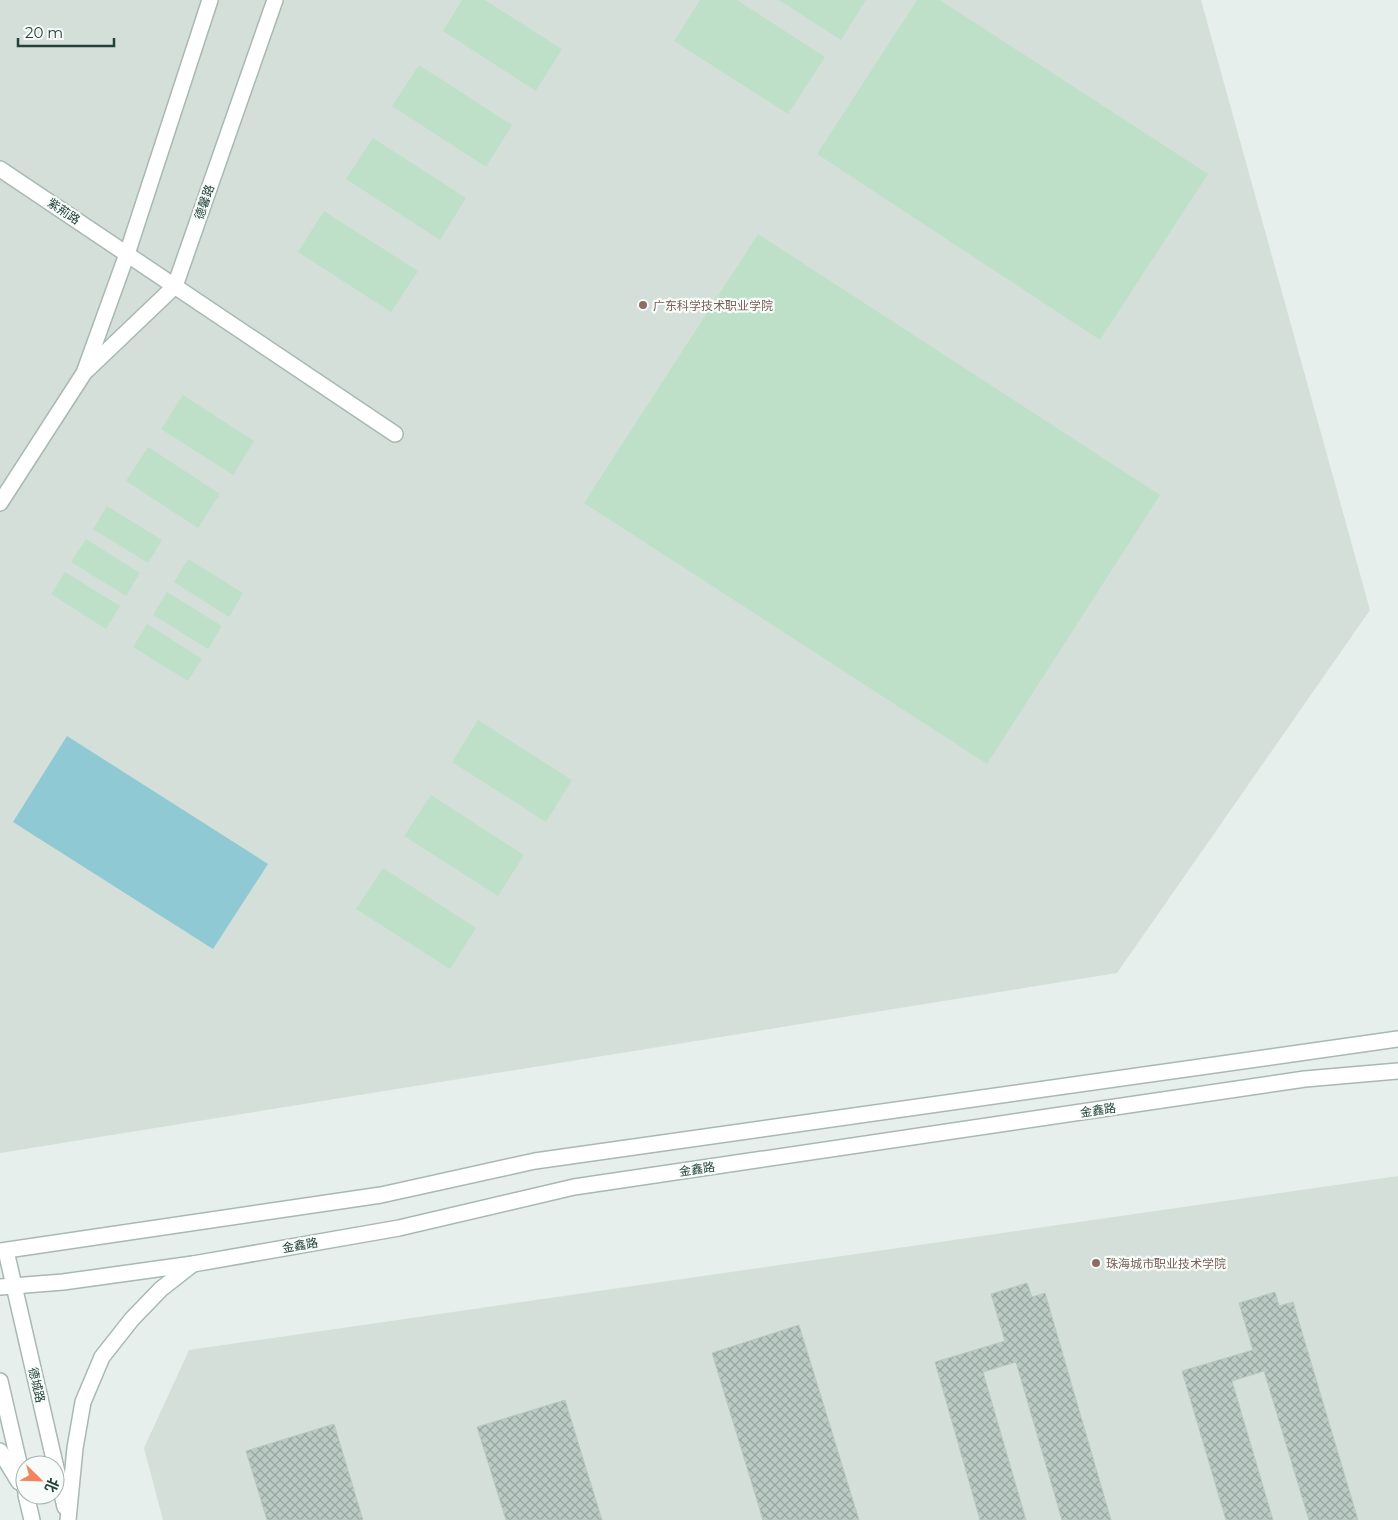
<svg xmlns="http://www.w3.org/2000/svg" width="1398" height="1520" font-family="Montserrat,'Noto Sans SC',sans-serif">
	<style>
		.built { fill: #d4dfda }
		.green { fill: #bfe0c8 }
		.water { fill: #8ec9d4 }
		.building { fill: url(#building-cross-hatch); stroke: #b8c9c2 }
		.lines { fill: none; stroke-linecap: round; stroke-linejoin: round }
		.service-casing { stroke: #a8b8b2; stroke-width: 18 }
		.tertiary-casing { stroke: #a8b8b2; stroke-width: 18 }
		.service { stroke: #fff; stroke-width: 15 }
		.tertiary { stroke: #fff; stroke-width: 15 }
		.education-dot { fill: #8d6e63; stroke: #f7fbf9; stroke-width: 2 }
		.labels { text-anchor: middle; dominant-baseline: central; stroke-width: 4.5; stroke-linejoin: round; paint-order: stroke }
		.street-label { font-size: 12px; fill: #24423a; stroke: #f7fbf9 }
		.education-label { font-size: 12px; fill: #785e54; stroke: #f7fbf9; text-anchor: start }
	</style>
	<defs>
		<pattern id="building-cross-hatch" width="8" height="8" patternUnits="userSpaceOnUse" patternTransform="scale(1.25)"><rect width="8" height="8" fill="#bbcac4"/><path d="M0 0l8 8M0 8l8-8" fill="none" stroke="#98a6a0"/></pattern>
	</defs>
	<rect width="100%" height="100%" fill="#e6efeb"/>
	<g class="built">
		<polygon points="0,0 1201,0 1370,610 1117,973 0,1153"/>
		<polygon points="1398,1176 1398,1520 163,1520 144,1448 189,1350"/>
	</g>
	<g class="green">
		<polygon points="462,0 485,0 562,49 536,91 443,31"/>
		<polygon points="700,0 737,0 825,57 788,114 674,41"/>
		<polygon points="779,0 866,0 841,40"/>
		<polygon points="917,0 940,0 1208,174 1100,340 817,154"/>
		<polygon points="419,65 512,125 486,167 392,106"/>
		<polygon points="373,138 466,198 440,240 346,179"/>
		<polygon points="324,211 418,271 391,312 298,252"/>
		<polygon points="758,234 1160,495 987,764 584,503"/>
		<polygon points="183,395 254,441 233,475 161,429"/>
		<polygon points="148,447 220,494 198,528 126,481"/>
		<polygon points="107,506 162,540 148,563 93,529"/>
		<polygon points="86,539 140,573 126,596 71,562"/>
		<polygon points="188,559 243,593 229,617 174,582"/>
		<polygon points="65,572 120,606 106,629 51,594"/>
		<polygon points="167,592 222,626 208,649 153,615"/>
		<polygon points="147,624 202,659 188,681 133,647"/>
		<polygon points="478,720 572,780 546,822 452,762"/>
		<polygon points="431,795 524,855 498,896 404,836"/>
		<polygon points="383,868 476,928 450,969 356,909"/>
	</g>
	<polygon class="water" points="67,736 268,864 213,949 13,822"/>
	<g class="building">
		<polygon points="1027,1283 1032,1297 1045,1293 1111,1520 1062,1520 1016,1362 983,1372 1026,1520 980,1520 935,1362 1005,1341 991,1294"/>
		<polygon points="1275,1292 1279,1306 1293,1302 1358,1520 1309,1520 1264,1371 1232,1381 1273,1520 1226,1520 1182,1371 1253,1350 1239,1303"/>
		<polygon points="799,1325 859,1520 763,1520 712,1353"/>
		<polygon points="565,1400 602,1520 506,1520 477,1427"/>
		<polygon points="334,1424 363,1520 267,1520 246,1451"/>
	</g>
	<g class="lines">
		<defs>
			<g id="service">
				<polyline points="0,169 395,434"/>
				<polyline points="87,370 175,286 275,0"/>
				<polyline points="0,503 84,373 127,254 210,0"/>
			</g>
			<g id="tertiary">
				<polyline points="0,1251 381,1195 535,1161 1398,1039"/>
				<polyline points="6,1251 65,1507"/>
				<polyline points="0,1287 63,1282 193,1264 399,1228 574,1187 1305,1079 1398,1071"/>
				<polyline points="0,1381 25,1489"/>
				<polyline points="0,1451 19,1482"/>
				<polyline points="26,1495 32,1520"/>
				<polyline points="68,1520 75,1448 83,1402 102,1357 132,1319 161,1289 193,1264"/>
			</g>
		</defs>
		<use href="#service" class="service-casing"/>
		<use href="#tertiary" class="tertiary-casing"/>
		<use href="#service" class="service"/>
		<use href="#tertiary" class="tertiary"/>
	</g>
	<g class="education-dot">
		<circle cx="643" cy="305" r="5"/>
		<circle cx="1096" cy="1263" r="5"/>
	</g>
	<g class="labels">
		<g class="street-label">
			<text transform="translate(204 202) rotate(-71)">德馨路</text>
			<text transform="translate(64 211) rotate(34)">紫荊路</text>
			<text transform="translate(1098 1110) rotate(-8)">金鑫路</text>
			<text transform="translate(697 1169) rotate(-8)">金鑫路</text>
			<text transform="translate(300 1245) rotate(-10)">金鑫路</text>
			<text transform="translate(37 1385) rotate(77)">德城路</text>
		</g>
		<g class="education-label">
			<text x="653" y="305">广东科学技术职业学院</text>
			<text x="1106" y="1263">珠海城市职业技术学院</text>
		</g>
	</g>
	<g transform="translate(40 1480) rotate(113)"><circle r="24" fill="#f7fbf9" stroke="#a3b1ad"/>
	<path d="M0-4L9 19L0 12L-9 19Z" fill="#f4845f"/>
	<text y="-8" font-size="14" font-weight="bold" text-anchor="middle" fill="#24423a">北</text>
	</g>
	<path d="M18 38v8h96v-8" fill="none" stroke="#24423a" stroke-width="2.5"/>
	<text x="25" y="38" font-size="15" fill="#24423a" stroke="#f7fbf9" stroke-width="4" paint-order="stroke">20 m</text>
</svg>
